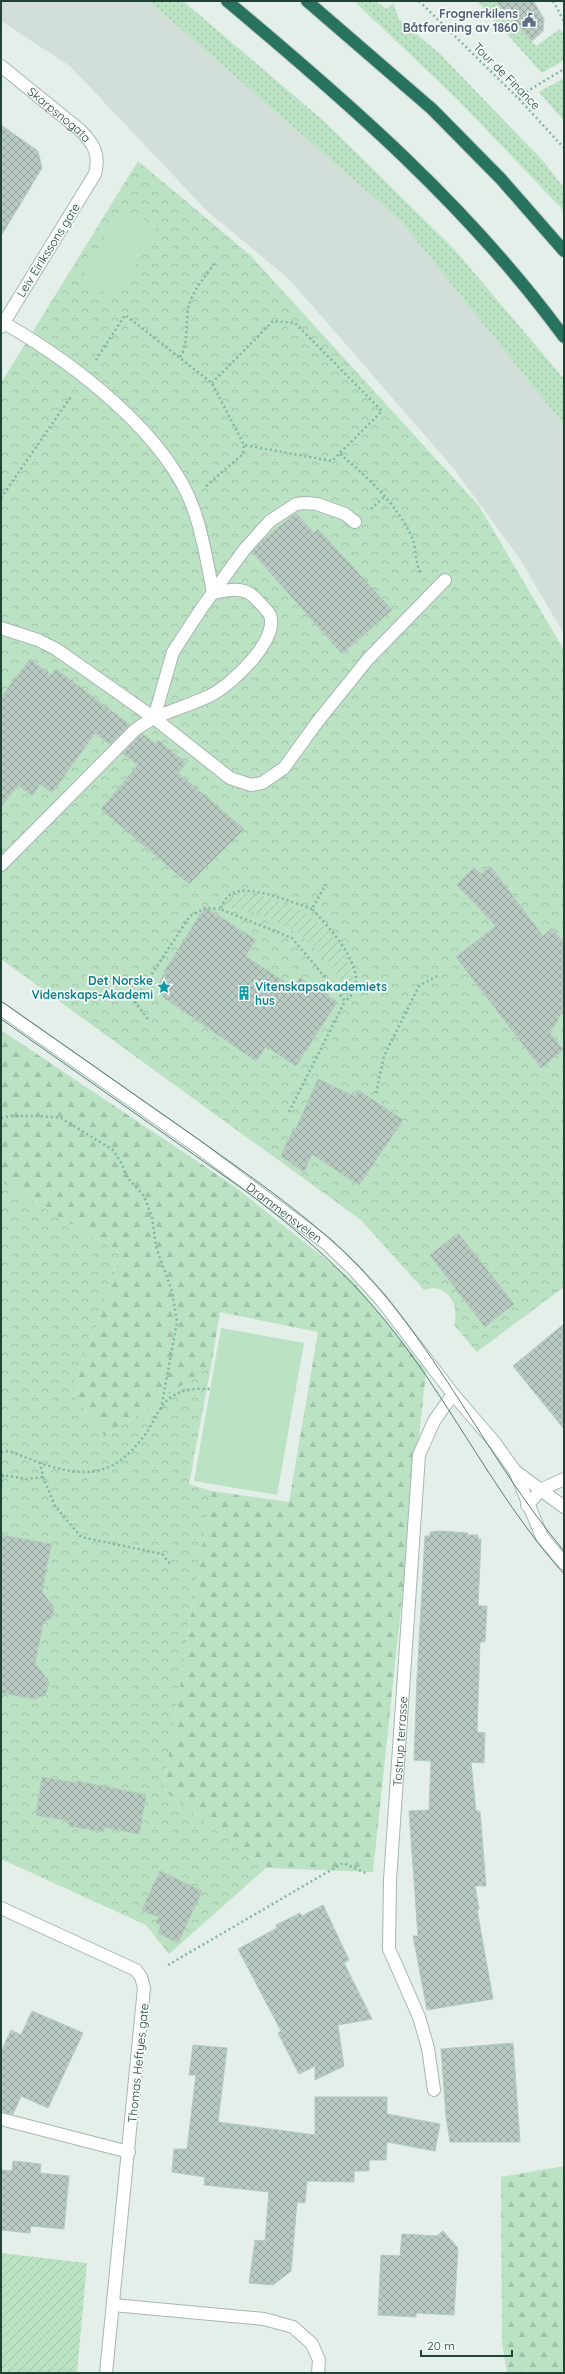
<svg xmlns="http://www.w3.org/2000/svg" width="565" height="2374" font-family="Quicksand,sans-serif">
	<style>
		.built { fill: #d1dfd8 }
		.grass { fill: url(#grass-dots) }
		.forest { fill: url(#forest-firs) }
		.park { fill: url(#park-crowns) }
		.garden { fill: url(#garden-furrows) }
		.pitch { fill: #bae2c3 }
		.building { fill: url(#building-cross-hatch); stroke: #b5cac0 }
		.lines { fill: none; stroke-linecap: round; stroke-linejoin: round }
		.lane-casing { stroke: #a5b8b0; stroke-width: 14 }
		.street-casing { stroke: #a5b8b0; stroke-width: 14 }
		.secondary-casing { stroke: #a0bcb1; stroke-width: 14 }
		.highway-casing { stroke: #c1cac7; stroke-width: 14 }
		.path { stroke: #80b6a3; stroke-width: 2.5; stroke-dasharray: 2 3; stroke-linecap: butt }
		.lane { stroke: #fff; stroke-width: 12 }
		.street { stroke: #fff; stroke-width: 12 }
		.secondary { stroke: #fff; stroke-width: 12 }
		.highway { stroke: #287360; stroke-width: 12 }
		.tram { stroke: #5b7e73; stroke-width: 1 }
		.labels { text-anchor: middle; dominant-baseline: central; stroke-width: 3.5; stroke-linejoin: round; paint-order: stroke }
		.service-label { font-size: 12px; font-weight: bold; fill: #4e5e75; stroke: #f5fbf7; text-anchor: end }
		.street-label { font-size: 12px; fill: #204338; stroke: #f5fbf7 }
		.culture-label { font-size: 12px; font-weight: bold; fill: #0d838f; stroke: #f5fbf7; text-anchor: end }
	</style>
	<defs>
		<pattern id="grass-dots" width="8" height="8" patternUnits="userSpaceOnUse"><rect width="8" height="8" fill="#bae2c3"/><path d="M2 2h.1M6 6h.1" fill="none" stroke="#a0c3a8" stroke-width="1.8" stroke-linecap="round"/></pattern>
		<pattern id="forest-firs" width="22" height="20" patternUnits="userSpaceOnUse"><rect width="22" height="20" fill="#bae2c3"/><path d="M5 1l3.5 6h-7zM16 11l3.5 6h-7z" fill="#a0c3a8"/></pattern>
		<pattern id="park-crowns" width="20" height="18" patternUnits="userSpaceOnUse"><rect width="20" height="18" fill="#bae2c3"/><path d="M2 6a3 3 0 1 1 6 0M12 15a3 3 0 1 1 6 0" fill="none" stroke="#a0c3a8"/></pattern>
		<pattern id="garden-furrows" width="10" height="10" patternUnits="userSpaceOnUse"><rect width="10" height="10" fill="#bae2c3"/><path d="M-1 1l2-2M0 10L10 0M9 11l2-2" fill="none" stroke="#a0c3a8"/></pattern>
		<pattern id="building-cross-hatch" width="8" height="8" patternUnits="userSpaceOnUse"><rect width="8" height="8" fill="#b8cac2"/><path d="M0 0l8 8M0 8l8-8" fill="none" stroke="#95a69f"/></pattern>
	</defs>
	<rect width="100%" height="100%" fill="#e4efe9"/>
	<polygon class="built" points="1,1 149,1 401,221 564,425 564,634 520,559 454,469 290,280 207,211 70,66 1,21"/>
	<g class="grass">
		<polygon points="149,1 183,1 326,123 454,249 564,379 564,425 401,221"/>
		<polygon points="354,1 375,1 387,9 393,3 399,19 441,55 544,162 564,188 564,211 456,98"/>
		<polygon points="477,1 496,1 536,46 560,29 564,35 564,60 542,73"/>
		<polygon points="564,78 564,121 539,92"/>
	</g>
	<g class="forest">
		<polygon points="1,1030 234,1186 353,1281 426,1371 373,1872 266,1868 163,1790 211,1491 289,1502 318,1332 220,1312 211,1366 105,1437 71,1391 121,1254 1,1182"/>
		<polygon points="564,2166 564,2373 507,2373 502,2344 501,2177"/>
	</g>
	<g class="park">
		<path d="M 138,161 L 250,255 L 479,506 L 564,650 L 564,1287 L 477,1352 L 454,1325 C 460,1305 447,1282 424,1290 L 361,1220 L 1,959 L 1,383 Z"/>
		<polygon points="1,1182 121,1254 71,1391 105,1437 211,1366 189,1484 211,1491 163,1790 266,1868 169,1954 146,1925 1,1859"/>
	</g>
	<g class="garden">
		<path d="M 245,893 C 288,901 333,918 348,964 C 352,973 355,984 351,994 C 343,989 337,972 330,964 C 303,931 266,910 223,907 L 230,898 Z"/>
		<polygon points="1,2253 87,2263 77,2373 1,2373"/>
	</g>
	<g class="pitch">
		<polygon points="121,208 157,227 117,299 81,280"/>
		<polygon points="221,1328 304,1343 277,1495 194,1481"/>
	</g>
	<g class="building">
		<polygon points="496,1 533,1 544,19 543,31 532,41"/>
		<polygon points="1,125 38,151 42,168 1,236"/>
		<polygon points="296,513 314,533 318,529 392,610 342,654 252,552 263,540"/>
		<polygon points="30,659 51,675 56,669 130,725 110,744 95,733 52,793 40,784 32,796 18,785 1,807 1,697"/>
		<polygon points="142,734 156,744 158,740 186,763 178,773 244,829 189,884 101,809 138,765 122,753"/>
		<polygon points="490,866 543,936 552,928 564,943 564,1008 550,1033 563,1050 541,1068 456,957 496,926 457,885 474,867 481,874"/>
		<polygon points="205,907 256,940 245,956 293,987 300,978 337,1002 296,1066 266,1046 256,1061 163,997 168,989 159,983 166,973 164,972"/>
		<polygon points="318,1079 354,1096 358,1090 403,1120 359,1185 312,1154 304,1172 281,1156 293,1130 295,1131"/>
		<polygon points="458,1233 514,1304 485,1327 430,1255"/>
		<polygon points="564,1324 564,1429 513,1366"/>
		<polygon points="440,1531 468,1533 468,1535 478,1535 478,1539 481,1539 478,1606 487,1606 485,1642 480,1642 477,1732 485,1733 484,1763 471,1762 476,1811 480,1811 486,1886 475,1886 479,1910 477,1910 493,1999 427,2010 413,1936 418,1936 409,1811 429,1810 431,1761 414,1760 417,1679 425,1536 430,1536 430,1532"/>
		<polygon points="1,1535 51,1544 42,1592 54,1607 52,1617 43,1623 35,1663 49,1682 46,1693 36,1699 1,1693"/>
		<polygon points="42,1777 77,1783 77,1781 146,1795 139,1834 104,1827 104,1832 69,1826 70,1821 36,1815"/>
		<polygon points="160,1871 202,1891 178,1943 158,1933 161,1925 156,1923 159,1917 142,1910"/>
		<polygon points="323,1905 349,1960 344,1963 372,2019 338,2025 344,2066 315,2080 315,2066 299,2074 278,2033 281,2031 238,1949 277,1928 276,1925 300,1913 302,1916"/>
		<polygon points="32,2011 83,2033 48,2108 21,2096 13,2114 1,2112 1,2052 11,2030 21,2035"/>
		<polygon points="513,2043 520,2142 450,2142 446,2116 441,2049"/>
		<polygon points="193,2045 227,2048 218,2122 315,2135 315,2097 387,2097 387,2114 440,2124 435,2151 387,2142 386,2160 369,2160 369,2171 354,2171 354,2182 307,2181 305,2203 297,2202 291,2271 273,2285 249,2283 255,2240 265,2241 269,2192 204,2185 205,2177 172,2172 174,2149 187,2149 196,2075 189,2075"/>
		<polygon points="13,2161 41,2164 40,2173 69,2176 64,2229 31,2226 30,2233 1,2230 1,2170 12,2171"/>
		<polygon points="443,2231 458,2248 454,2315 416,2313 416,2317 378,2315 381,2255 400,2256 402,2234 437,2236"/>
	</g>
	<g class="lines">
		<defs>
			<g id="lane">
				<path d="M 4,323 C 72,362 167,433 194,510 C 203,536 208,565 213,593"/>
				<polyline points="1,628 38,640 56,649 154,718 230,778 251,785 262,783 284,768 318,721 368,659 445,580"/>
				<polyline points="154,718 173,652 201,609 244,550 270,521 296,504 306,503 317,504 345,514 355,522"/>
				<path d="M 1,865 L 135,730 C 157,713 184,708 209,696 C 230,686 279,641 270,615 C 267,610 258,601 254,597 C 243,586 227,590 213,593"/>
				<polyline points="527,1505 542,1489 564,1479"/>
				<polyline points="1,2119 129,2152"/>
				<polyline points="113,2305 264,2319 293,2327 312,2344 319,2360 318,2373"/>
			</g>
			<g id="street">
				<path id="s1" d="M 1,66 L 80,130 C 94,144 100,154 95,174 L 1,327"/>
				<polyline points="1,1908 136,1970 141,1977 144,1988 106,2373"/>
				<path id="s2" d="M 434,2090 L 428,2048 L 419,2017 L 389,1949 L 390,1880 L 419,1455 L 434,1421 L 453,1394"/>
			</g>
			<g id="secondary">
				<path id="s3" d="M 1,1009 L 198,1147 L 327,1244 L 354,1270 L 382,1301 L 453,1394 L 495,1443 L 515,1471 L 542,1537 L 564,1563"/>
				<polyline points="515,1471 564,1507"/>
			</g>
			<g id="highway">
				<path d="M 227,1 C 349,103 470,208 564,337"/>
				<polyline points="307,1 432,109 501,179 564,251"/>
			</g>
		</defs>
		<use href="#lane" class="lane-casing"/>
		<use href="#street" class="street-casing"/>
		<use href="#secondary" class="secondary-casing"/>
		<use href="#highway" class="highway-casing"/>
		<g class="path">
			<polyline points="419,1 519,99 564,148"/>
			<polyline points="553,1 564,21"/>
			<polyline points="519,99 526,92 564,69"/>
			<path d="M 180,357 C 189,344 185,321 189,305 C 194,289 205,276 215,263"/>
			<polyline points="96,360 125,315 212,383 244,445 332,461 382,411 295,323 273,321 212,383"/>
			<path d="M 340,454 C 367,477 395,502 411,535 C 417,547 414,562 421,573"/>
			<polyline points="206,486 243,454 244,445"/>
			<polyline points="1,498 72,395"/>
			<polyline points="371,509 384,497"/>
			<path d="M 312,909 C 294,903 248,883 231,894 C 226,897 223,903 220,909 L 292,938 L 345,1001 C 378,979 329,927 312,909 L 326,884"/>
			<polyline points="148,1019 134,1001 190,916 205,908 220,909"/>
			<polyline points="376,1093 384,1056 419,986 439,975"/>
			<polyline points="289,1112 345,1001"/>
			<polyline points="1,1118 11,1116 39,1116 61,1118 113,1150 122,1164 126,1176 144,1196 152,1217 156,1247 172,1291 177,1322 161,1409"/>
			<path d="M 1,1452 L 9,1451 C 33,1460 61,1473 86,1472 C 114,1472 135,1450 149,1429 C 155,1418 160,1406 170,1398 C 181,1389 196,1388 211,1389"/>
			<polyline points="40,1462 43,1477 55,1506 81,1537 162,1554 170,1564"/>
			<polyline points="1,1475 27,1479 43,1477"/>
			<polyline points="1,1487 3,1475"/>
			<polyline points="168,1965 343,1863 368,1874"/>
		</g>
		<use href="#lane" class="lane"/>
		<use href="#street" class="street"/>
		<use href="#secondary" class="secondary"/>
		<use href="#highway" class="highway"/>
		<g class="tram">
			<path d="M 1,1001 C 67,1047 132,1093 198,1139 C 255,1180 315,1220 363,1271 C 442,1355 490,1463 564,1551"/>
			<path d="M 1,1019 L 247,1192 C 310,1239 365,1290 410,1353 C 463,1426 504,1507 564,1574"/>
		</g>
	</g>
	<defs>
		<symbol id="civic-bare" viewBox="-9 -9 18 18"><path d="M-.6-6.5H3V-4.5H.6V-3L4-1V1h2V6H-6V1h2V-1L-.6-3ZM-1.2 2.5V6h2.4V2.5Z" fill="#5c6f8a" stroke="#f5fbf7" stroke-width="2.5" paint-order="stroke"/></symbol>
		<symbol id="sight-bare" viewBox="-9 -9 18 18"><path d="M0-6L1.8-2.2L6-1.7L2.9 1.2L3.7 5.4L0 3.3L-3.7 5.4L-2.9 1.2L-6-1.7L-1.8-2.2Z" fill="#0f9aa8" stroke="#f5fbf7" stroke-width="2.5" paint-order="stroke"/></symbol>
		<symbol id="building-bare" viewBox="-9 -9 18 18"><path d="M-4-6H4V6H1V3H-1V6H-4ZM-2.5-4.3h1.7v1.8h-1.7ZM.8-4.3h1.7v1.8H.8ZM-2.5-1h1.7V.8h-1.7ZM.8-1h1.7V.8H.8Z" fill="#0f9aa8" stroke="#f5fbf7" stroke-width="2.5" paint-order="stroke"/></symbol>
	</defs>
	<g fill-rule="evenodd">
		<use href="#civic-bare" x="519" y="10" width="20" height="20"/>
		<use href="#sight-bare" x="154" y="977" width="20" height="20"/>
		<use href="#building-bare" x="234" y="983" width="20" height="20"/>
	</g>
	<g class="labels">
		<g class="service-label">
			<text x="518" y="13">Frognerkilens<tspan x="518" dy="14">Båtforening av 1860</tspan></text>
		</g>
		<g class="street-label">
			<text transform="translate(507 76) rotate(45)">Tour de Finance</text>
			<text stroke="none"><textPath href="#s1" startOffset="76">Skarpsnogata</textPath></text>
			<text transform="translate(48 250) rotate(-58)">Leiv Eirikssons gate</text>
			<text stroke="none"><textPath href="#s3" startOffset="349">Drammensveien</textPath></text>
			<text stroke="none"><textPath href="#s2" startOffset="357">Tostrup terrasse</textPath></text>
			<text transform="translate(138 2063) rotate(-84)">Thomas Heftyes gate</text>
		</g>
		<g class="culture-label">
			<text x="153" y="980">Det Norske<tspan x="153" dy="14">Videnskaps-Akademi</tspan></text>
			<text x="255" y="986" text-anchor="start">Vitenskapsakademiets<tspan x="255" dy="14">hus</tspan></text>
		</g>
	</g>
	<rect width="565" height="2374" fill="none" stroke="#204338" stroke-width="4"/>
	<path d="M421 2350v6h91v-6" fill="none" stroke="#204338" stroke-width="2"/>
	<text x="427" y="2350" font-size="12" fill="#204338" stroke="#f5fbf7" stroke-width="3" paint-order="stroke">20 m</text>
</svg>
